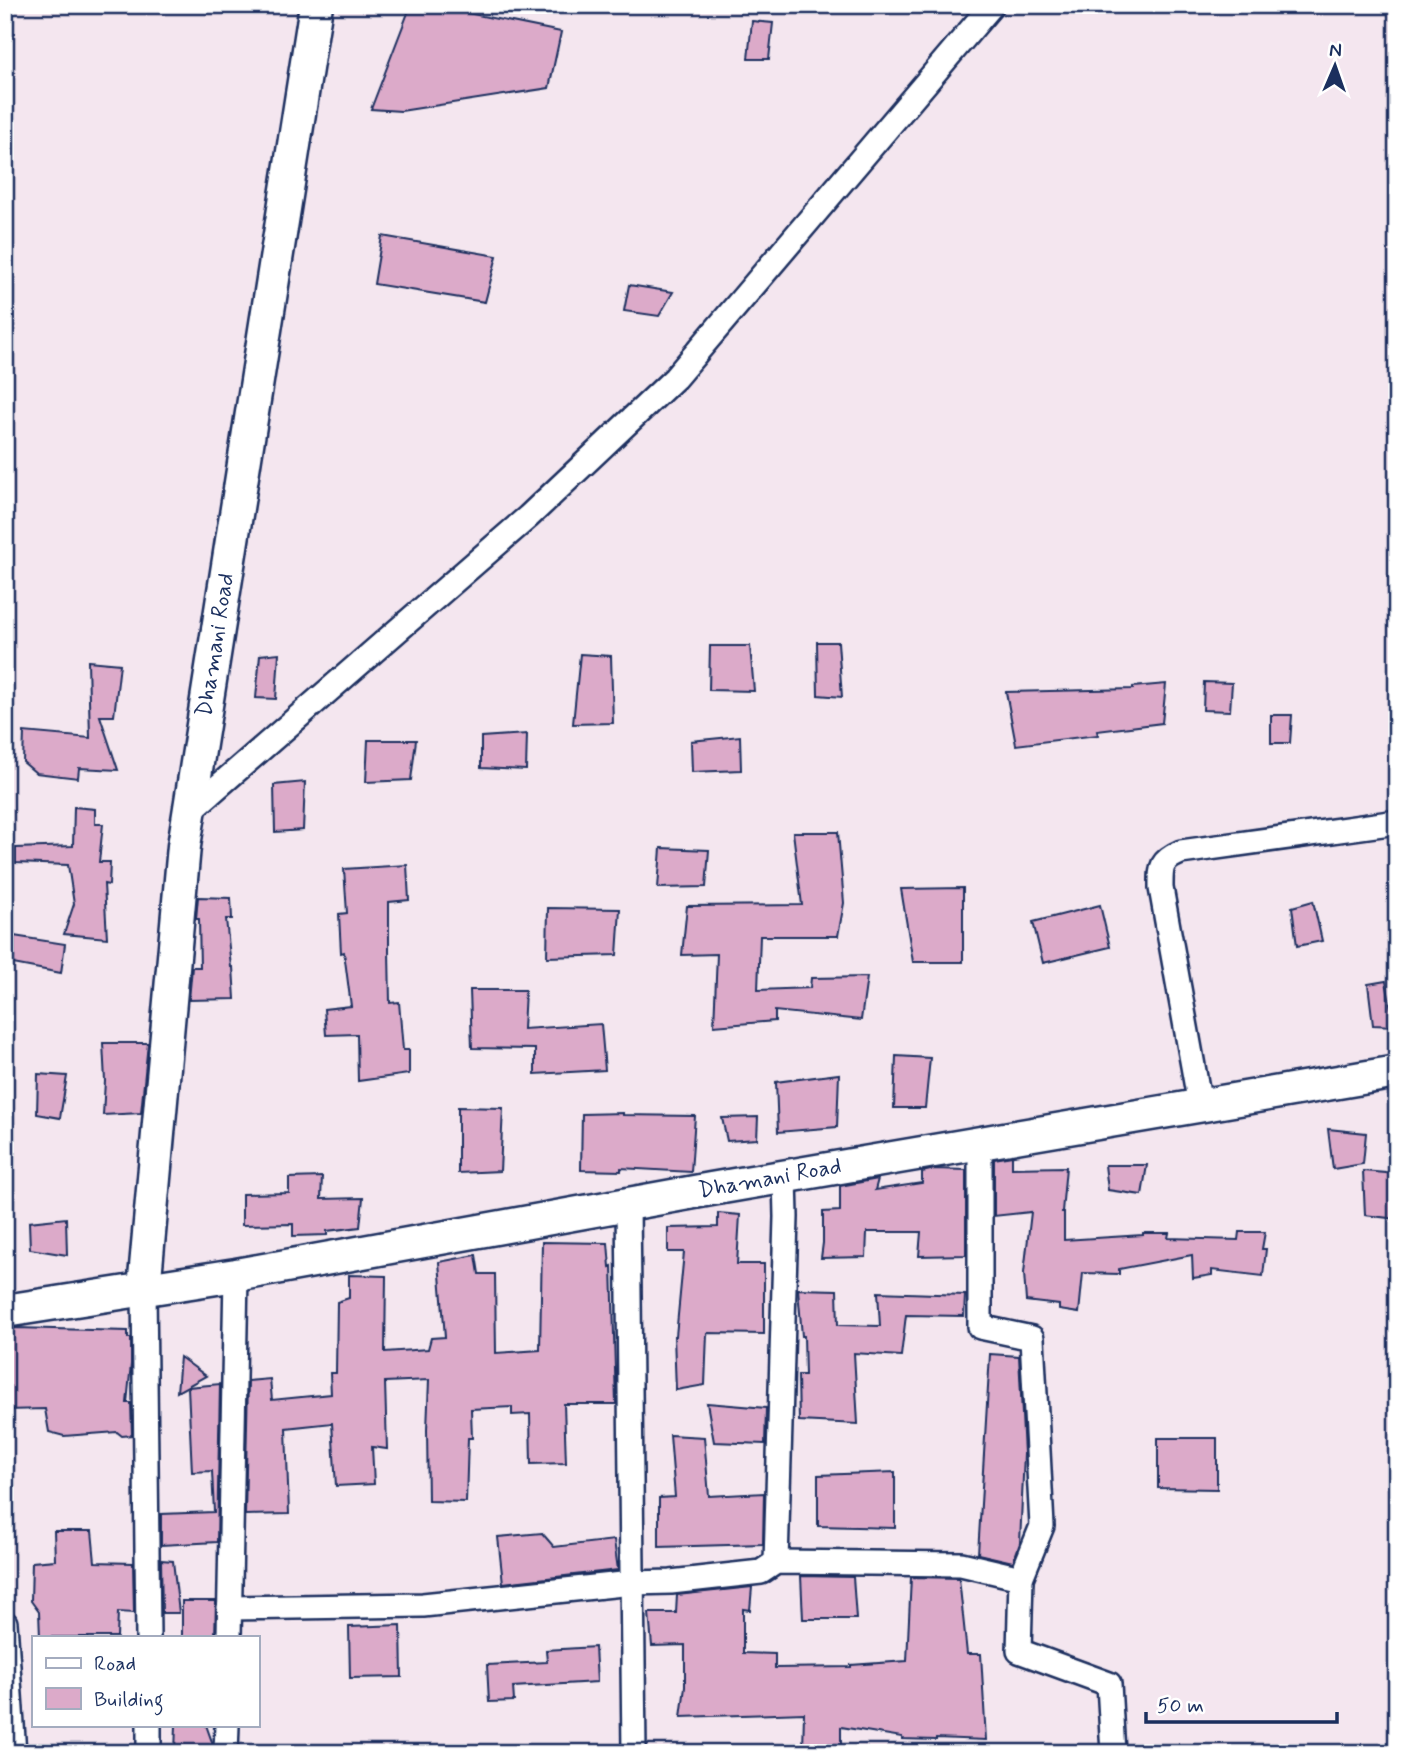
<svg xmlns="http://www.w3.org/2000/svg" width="1402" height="1758" font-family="Mynerve,sans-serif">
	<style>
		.building { fill: #dcaac9; stroke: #1b2f5e; stroke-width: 2 }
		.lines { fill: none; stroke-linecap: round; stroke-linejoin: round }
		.street-casing { stroke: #1b2f5e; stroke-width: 28 }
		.secondary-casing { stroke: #1b2f5e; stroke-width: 37 }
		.street { stroke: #fff; stroke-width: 23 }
		.secondary { stroke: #fff; stroke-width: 32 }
		.labels { text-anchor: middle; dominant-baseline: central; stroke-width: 5; stroke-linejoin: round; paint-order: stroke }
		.street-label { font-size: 23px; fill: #1b2f5e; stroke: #fff }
	</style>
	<rect width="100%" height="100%" fill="#f4e6ef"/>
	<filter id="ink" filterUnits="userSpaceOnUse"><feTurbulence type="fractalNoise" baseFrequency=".0143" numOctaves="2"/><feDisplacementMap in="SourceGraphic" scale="14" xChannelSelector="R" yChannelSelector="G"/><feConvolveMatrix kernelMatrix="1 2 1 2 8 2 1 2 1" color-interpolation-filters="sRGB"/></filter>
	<g filter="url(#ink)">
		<g class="building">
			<polygon points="411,5 428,5 561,32 549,88 401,111 371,109"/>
			<polygon points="752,21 773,23 769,59 748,59"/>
			<polygon points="382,236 497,256 485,302 374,284"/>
			<polygon points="629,285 673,292 659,316 624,311"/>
			<polygon points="817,642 838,642 842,697 818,695"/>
			<polygon points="710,646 750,646 754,691 709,690"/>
			<polygon points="279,653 276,699 256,698 260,655"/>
			<polygon points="580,654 611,656 613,723 573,724"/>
			<polygon points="88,661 120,664 114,716 100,716 118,770 79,768 78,778 36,773 23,762 24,732 90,738"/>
			<polygon points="1204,682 1232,683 1230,711 1203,710"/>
			<polygon points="1166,684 1162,723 1097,731 1098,735 1016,745 1006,692 1133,689 1133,687"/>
			<polygon points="1271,715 1292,715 1290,743 1271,743"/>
			<polygon points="527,734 526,770 481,768 481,737"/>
			<polygon points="740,736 741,770 692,772 691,741"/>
			<polygon points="368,740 416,740 411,780 366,782"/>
			<polygon points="305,782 303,830 275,832 274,785"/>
			<polygon points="74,807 95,809 95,824 103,824 99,862 110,862 109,885 104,884 107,938 64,934 74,904 68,865 16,863 16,848 73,846"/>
			<polygon points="793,832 838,832 844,903 838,936 760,936 758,990 810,988 811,978 867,977 861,1020 775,1011 775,1021 714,1026 717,954 682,955 687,906 802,905"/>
			<polygon points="661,848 709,850 706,887 658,888"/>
			<polygon points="407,865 409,900 389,902 389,951 390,1003 399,1002 403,1050 409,1050 409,1074 358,1081 357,1034 326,1035 324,1009 351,1006 344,952 341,953 339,914 347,913 344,869"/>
			<polygon points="963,888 963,962 913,962 901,889"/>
			<polygon points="198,897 231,898 232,919 226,919 231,967 233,967 235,999 189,1000 192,967 200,967 199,919 196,919"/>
			<polygon points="1313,901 1322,941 1297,946 1292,907"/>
			<polygon points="1100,905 1110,947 1043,963 1033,922"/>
			<polygon points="548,908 620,909 617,955 547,957"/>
			<polygon points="14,936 65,944 61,973 13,964"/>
			<polygon points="1386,981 1394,1026 1373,1025 1368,984"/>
			<polygon points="470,990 525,990 523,1029 601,1024 605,1070 535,1074 535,1049 472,1048"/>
			<polygon points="103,1043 148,1043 141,1113 103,1115 105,1081"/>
			<polygon points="896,1056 930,1058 925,1108 894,1108"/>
			<polygon points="38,1074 67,1076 60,1118 37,1114"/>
			<polygon points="839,1074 837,1127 778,1132 776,1082"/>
			<polygon points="458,1107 503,1108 500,1171 458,1173"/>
			<polygon points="623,1113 623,1115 695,1116 691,1172 621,1168 621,1171 581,1170 582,1114"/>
			<polygon points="758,1117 757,1139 727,1141 722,1118"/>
			<polygon points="1328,1129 1366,1133 1363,1164 1333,1169"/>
			<polygon points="1012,1156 1012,1168 1066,1167 1062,1212 1064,1212 1064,1240 1143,1235 1143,1233 1169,1233 1168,1238 1238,1240 1239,1232 1265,1232 1262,1249 1266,1249 1263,1276 1212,1270 1212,1275 1193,1278 1192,1255 1119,1269 1119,1274 1083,1273 1079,1313 1059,1310 1059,1305 1026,1301 1024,1273 1031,1212 994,1216 994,1159"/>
			<polygon points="1105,1165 1147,1165 1142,1195 1108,1190"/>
			<polygon points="935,1169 966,1170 966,1255 919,1256 921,1232 867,1232 866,1257 821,1258 823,1243 823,1212 840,1211 840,1186 878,1179 875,1190 922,1183 922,1172"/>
			<polygon points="1363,1171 1397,1174 1397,1219 1365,1215"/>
			<polygon points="322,1177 321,1199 363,1198 360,1227 327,1231 327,1235 293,1236 293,1224 242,1225 242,1194 289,1193 289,1178"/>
			<polygon points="718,1213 740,1215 737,1264 764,1264 764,1334 707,1333 705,1385 676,1390 674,1336 676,1336 684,1252 668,1252 668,1228 718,1227"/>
			<polygon points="66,1218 67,1255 30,1249 29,1222"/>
			<polygon points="542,1242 608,1243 610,1267 612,1266 616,1404 564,1404 566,1463 531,1464 530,1414 512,1415 512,1407 471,1409 472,1438 468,1438 466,1502 428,1501 427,1430 429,1380 385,1382 387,1449 372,1447 374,1484 336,1486 332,1423 286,1428 289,1514 245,1515 248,1381 270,1379 272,1400 331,1394 330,1373 336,1373 337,1302 349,1298 349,1275 386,1276 385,1352 428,1349 431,1338 445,1337 439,1262 476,1255 479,1274 495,1274 496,1353 540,1350"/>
			<polygon points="798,1289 837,1290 838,1325 880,1326 878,1292 965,1295 964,1316 906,1315 901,1356 854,1353 858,1424 799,1421 798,1375 805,1375 804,1336 802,1336"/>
			<polygon points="16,1328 128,1331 128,1338 131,1338 131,1364 127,1403 131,1403 132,1435 122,1436 117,1432 64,1436 49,1432 45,1409 5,1410 5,1329"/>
			<polygon points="990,1354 1019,1356 1024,1454 1020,1543 1013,1562 978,1554"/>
			<polygon points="180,1357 206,1376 177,1392"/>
			<polygon points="220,1384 217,1542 161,1545 161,1514 214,1512 212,1471 192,1472 188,1387"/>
			<polygon points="707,1403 766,1408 765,1444 714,1442"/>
			<polygon points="670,1435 704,1437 709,1496 764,1493 763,1544 659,1547 659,1498 675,1497"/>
			<polygon points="1158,1438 1217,1438 1217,1489 1158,1488"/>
			<polygon points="895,1472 895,1528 818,1526 818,1475"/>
			<polygon points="54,1531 92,1531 95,1562 133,1563 134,1613 118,1612 117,1637 40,1637 39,1612 31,1601 32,1562 55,1560"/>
			<polygon points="542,1533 554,1547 614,1540 618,1570 503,1583 498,1537"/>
			<polygon points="161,1560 173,1561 179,1613 162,1613"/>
			<polygon points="801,1576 853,1577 856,1619 803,1619"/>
			<polygon points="911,1577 959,1578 967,1654 981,1654 986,1740 936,1738 936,1740 902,1739 902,1737 841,1727 841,1750 803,1750 804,1713 681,1717 685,1687 685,1645 652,1646 649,1613 676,1613 677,1595 752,1587 750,1610 743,1609 743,1653 775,1654 775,1668 851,1667 851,1665 907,1661"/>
			<polygon points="182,1601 216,1601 215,1637 182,1637"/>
			<polygon points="401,1625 402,1677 350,1678 349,1627"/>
			<polygon points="595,1647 597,1682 513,1687 514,1701 489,1702 487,1665 547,1662 546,1650"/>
			<polygon points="176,1725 206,1725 212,1742 212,1753 175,1753"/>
		</g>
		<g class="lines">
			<defs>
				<g id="street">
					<polyline points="190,811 528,517 675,378 992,5"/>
					<path d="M 1200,1105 L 1161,888 C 1161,867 1160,861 1181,852 L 1397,822"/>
					<polyline points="980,1143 980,1327 1032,1338 1042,1526 1021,1578 1019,1651 1109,1684 1113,1753"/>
					<polyline points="628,1204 634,1753"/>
					<polyline points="144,1289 148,1637"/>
					<polyline points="776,1562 786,1217 785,1176"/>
					<polyline points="229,1608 423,1605 632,1583 671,1582 761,1572 776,1562 961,1564 1021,1578"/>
					<polyline points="5,1623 14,1753"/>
					<polyline points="229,1637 236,1275"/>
					<polyline points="149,1725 149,1753"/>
					<polyline points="226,1753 227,1725"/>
				</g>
				<g id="secondary">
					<polyline points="144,1289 184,846 316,5"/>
					<polyline points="5,1311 236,1275 711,1189 1397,1072"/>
				</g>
			</defs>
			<use href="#street" class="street-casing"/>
			<use href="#secondary" class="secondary-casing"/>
			<use href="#street" class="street"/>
			<use href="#secondary" class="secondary"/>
		</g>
	</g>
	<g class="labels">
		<g class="street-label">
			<text transform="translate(216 645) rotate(-81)">Dhamani Road</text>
			<text transform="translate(770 1179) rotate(-10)">Dhamani Road</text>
		</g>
	</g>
	<rect width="1402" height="1758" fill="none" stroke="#fff" stroke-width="28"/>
	<rect x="14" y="14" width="1374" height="1730" fill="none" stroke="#1b2f5e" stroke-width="2.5" filter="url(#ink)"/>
	<rect x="32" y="1636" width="228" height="91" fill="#ffffff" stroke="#a4acbf" stroke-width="2"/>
	<rect x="46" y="1658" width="35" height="10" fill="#ffffff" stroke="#a4acbf" stroke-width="2"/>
	<text x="94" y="1670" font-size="21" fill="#1b2f5e">Road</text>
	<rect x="46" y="1688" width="35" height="21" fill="#dcaac9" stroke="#a4acbf" stroke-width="2"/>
	<text x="94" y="1706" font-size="21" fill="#1b2f5e">Building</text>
	<g transform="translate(1335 66) rotate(2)" stroke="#ffffff" stroke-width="5" paint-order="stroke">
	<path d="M0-5L12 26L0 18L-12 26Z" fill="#1b2f5e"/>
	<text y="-10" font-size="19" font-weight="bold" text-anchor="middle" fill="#1b2f5e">N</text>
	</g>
	<path d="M1146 1712v10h191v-10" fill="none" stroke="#1b2f5e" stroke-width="3.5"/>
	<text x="1157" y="1712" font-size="21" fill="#1b2f5e" stroke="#ffffff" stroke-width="5" paint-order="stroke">50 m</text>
</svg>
